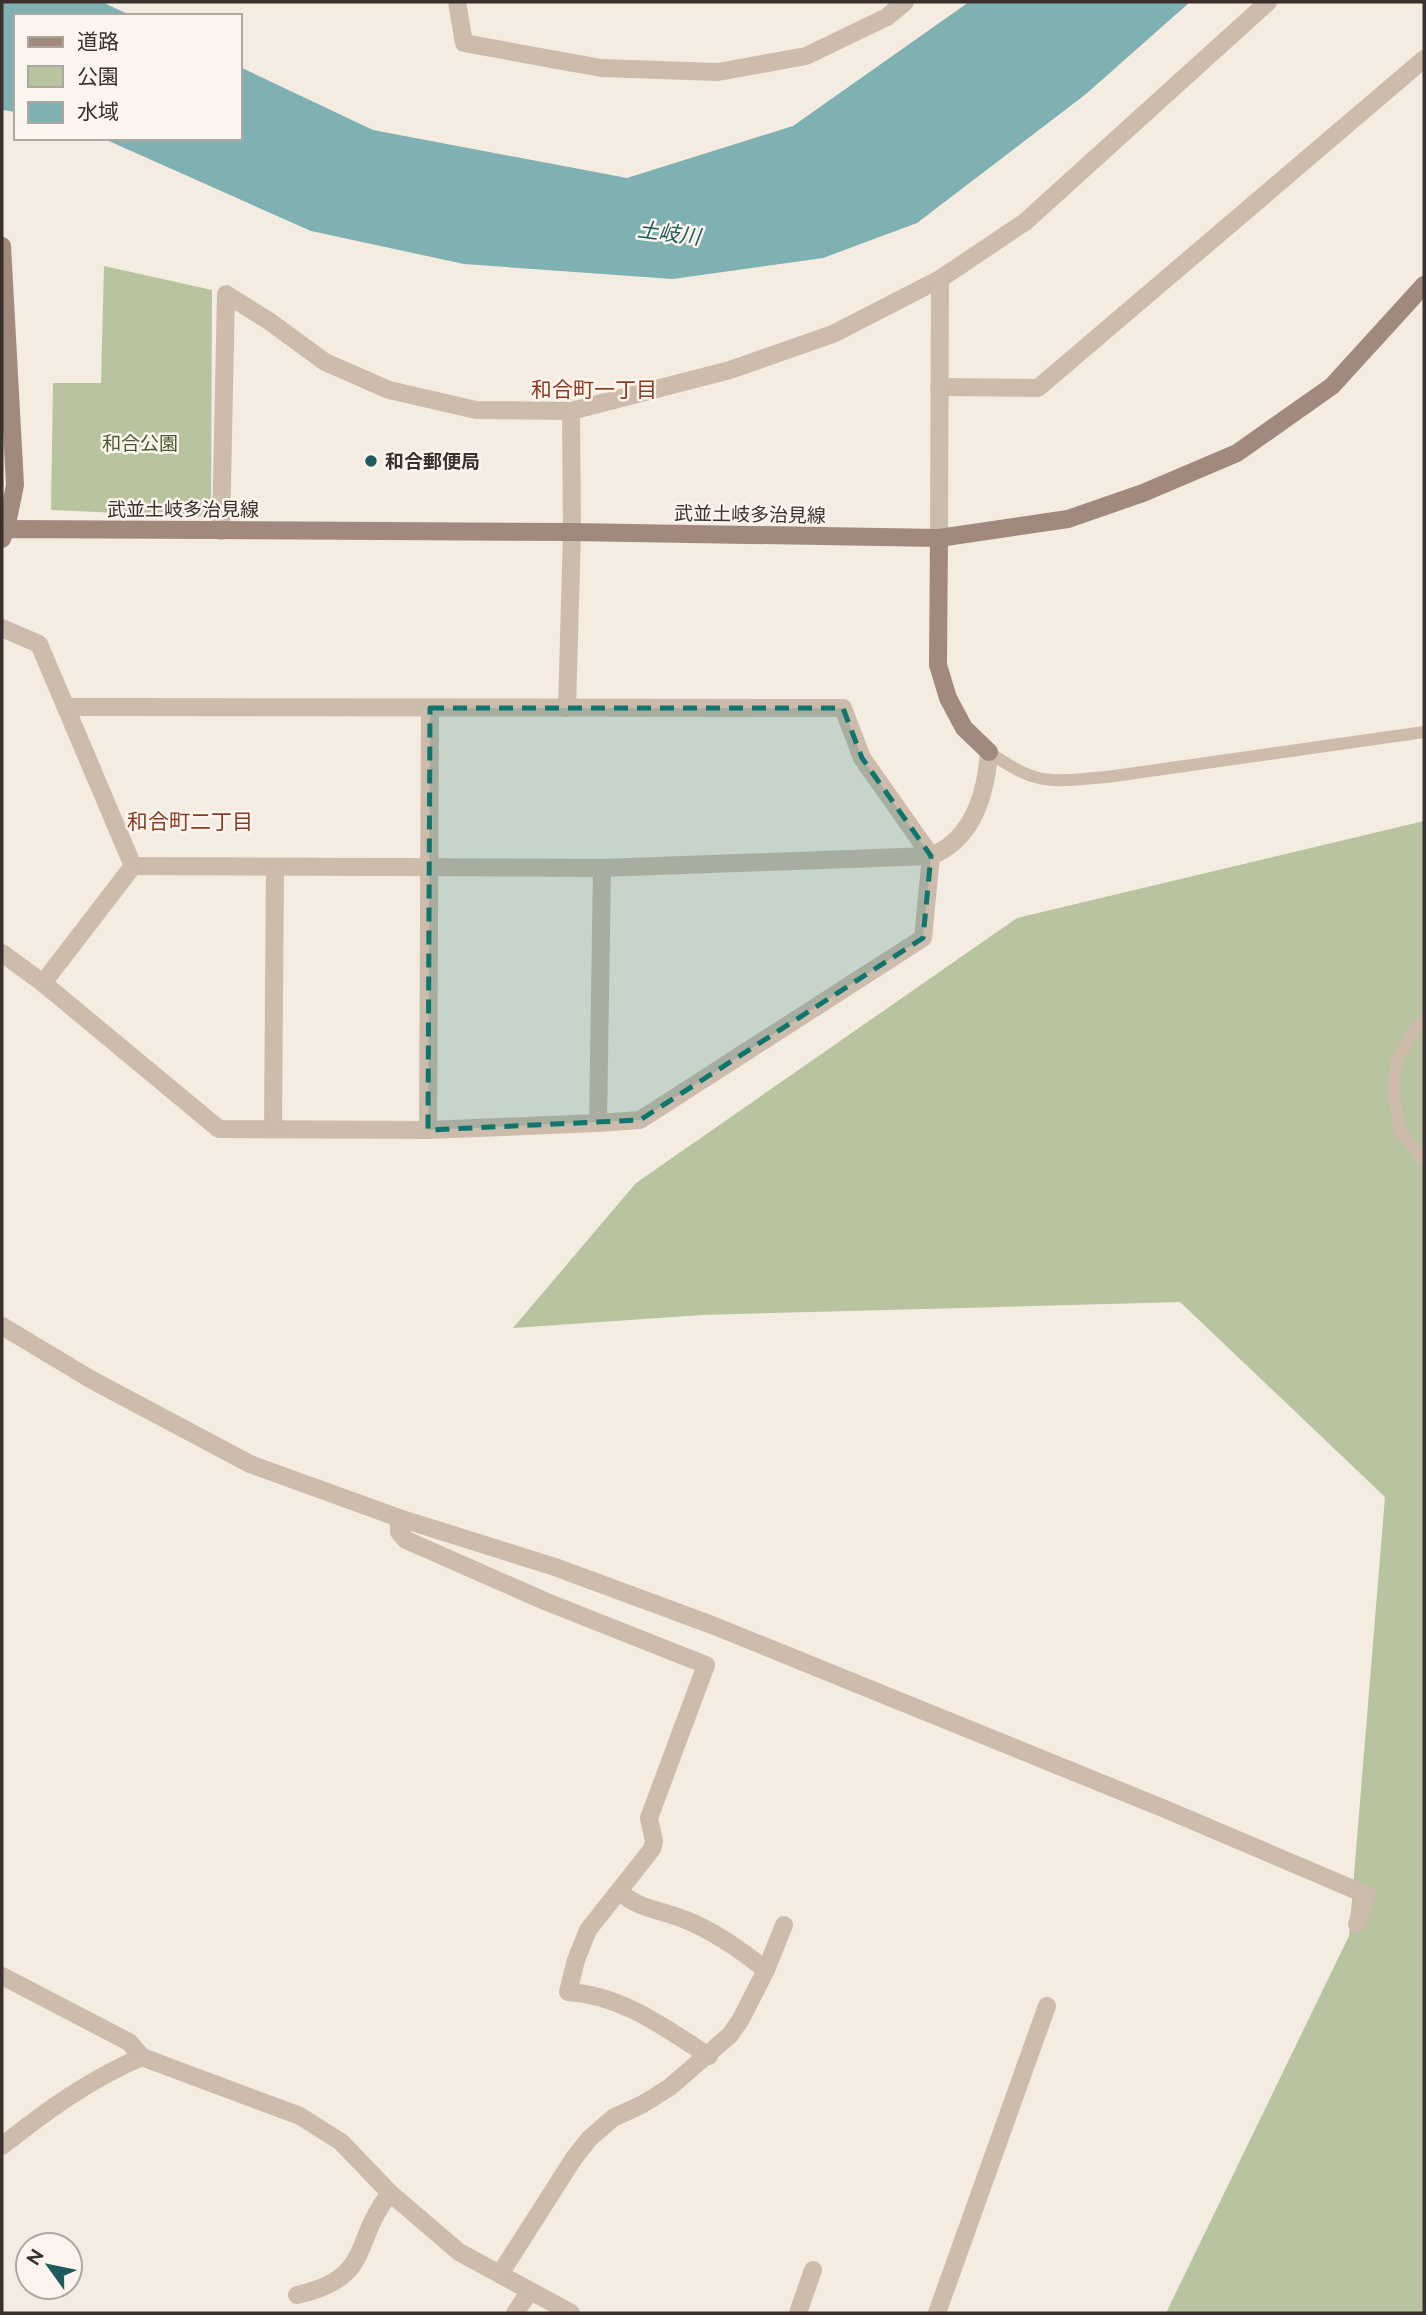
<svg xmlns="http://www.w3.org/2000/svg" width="1426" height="2315" font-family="Raleway,'Noto Sans JP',sans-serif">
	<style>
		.green { fill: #b8c4a0 }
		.water { fill: #7fb0b2 }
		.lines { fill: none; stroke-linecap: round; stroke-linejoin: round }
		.lane { stroke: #cdbbac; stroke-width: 12 }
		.street { stroke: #cdbbac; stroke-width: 18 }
		.secondary { stroke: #a18a7d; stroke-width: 18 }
		.marked { fill: #0f766e; fill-opacity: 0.2; stroke: #0f766e; stroke-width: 5; stroke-dasharray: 14 9; stroke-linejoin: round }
		.poi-dot { fill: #1f5a5e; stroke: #fbf5ee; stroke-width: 2.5 }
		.labels { text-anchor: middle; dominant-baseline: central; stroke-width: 5; stroke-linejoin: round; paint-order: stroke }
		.park-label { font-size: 19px; fill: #4a5a2e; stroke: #fbf5ee }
		.poi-label { font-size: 19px; font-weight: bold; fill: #3b302b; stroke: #fbf5ee; text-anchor: start }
		.street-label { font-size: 19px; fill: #3b302b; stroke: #fbf5ee }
		.water-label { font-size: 21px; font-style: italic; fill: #1f5a5e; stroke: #fbf5ee }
		.neighbourhood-label { font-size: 21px; fill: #8c3b22; stroke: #fbf5ee }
	</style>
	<rect width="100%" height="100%" fill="#f4ebe1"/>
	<g class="green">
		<polygon points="104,266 212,290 211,517 51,510 53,383 101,383"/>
		<polygon points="1424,821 1424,2313 1166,2313 1349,1936 1385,1497 1180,1302 702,1315 513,1328 636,1183 1017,918"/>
	</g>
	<g class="water">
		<polygon points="2,2 102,2 132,16 16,16 16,112 2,110"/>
		<polygon points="969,2 1190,2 1086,94 917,223 823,258 673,279 464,264 311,231 102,138 240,138 240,67 373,130 627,178 793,126"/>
	</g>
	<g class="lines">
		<g class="lane">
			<path d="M 989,752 C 1003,762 1021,774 1039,778 C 1060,783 1086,778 1107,777 L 1424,732"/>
			<polyline points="1424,1020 1416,1027 1396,1061 1394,1098 1400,1130 1424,1161"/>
		</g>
		<g class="street">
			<polyline points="457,2 464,43 601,68 718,72 806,56 887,17 905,2"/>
			<polyline points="939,387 1038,388 1424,59"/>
			<polyline points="221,531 226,294 269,321 325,362 389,390 476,410 571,411 730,370 833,334 940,279 1025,222 1268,2"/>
			<polyline points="939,538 940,279"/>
			<polyline points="2,628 39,644 133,866"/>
			<polyline points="66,707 843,708 862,758 931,856 923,938 640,1120 598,1123"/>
			<polyline points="567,708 572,532 571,411"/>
			<path d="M 133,866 L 602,868 L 931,856 C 973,839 986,794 989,752"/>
			<polyline points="2,953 43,983 219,1129 428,1130 598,1123 602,868"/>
			<polyline points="43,983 133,866"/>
			<polyline points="273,1129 275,867"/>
			<polyline points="428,1130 430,708"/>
			<polyline points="2,1326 92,1380 250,1464 399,1518 555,1567 712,1625 1165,1809 1367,1895 1357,1924"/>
			<path d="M 399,1518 L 399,1532 L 406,1540 L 547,1602 L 706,1665 L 649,1818 L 654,1841 L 652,1849 L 588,1930 L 576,1960 L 568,1992 C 622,1995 665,2028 709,2056"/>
			<path d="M 620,1892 C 638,1909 663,1910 686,1920 C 714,1931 742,1951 766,1970"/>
			<polyline points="2,1976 129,2042 142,2057"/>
			<path d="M 2,2146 C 46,2111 90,2079 142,2057 L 300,2116 L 341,2142 L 390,2193 L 459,2252 L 571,2313"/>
			<polyline points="500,2274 574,2158 589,2139 613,2118 643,2104 670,2087 730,2035 741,2019 766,1970 784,1925"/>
			<path d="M 297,2295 C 374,2278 351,2242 390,2193"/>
			<polyline points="515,2313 530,2291"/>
			<polyline points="798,2313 813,2270"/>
			<polyline points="937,2313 1047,2006"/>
		</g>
		<g class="secondary">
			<polyline points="2,246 15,485 6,529"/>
			<polyline points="939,538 938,665 948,698 964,728 989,752"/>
			<polyline points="2,539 6,529 572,532 939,538 1068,519 1143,493 1237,453 1332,386 1424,285"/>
		</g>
	</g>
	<path class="marked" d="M 430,708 L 843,708 L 862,758 L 931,856 L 923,938 L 640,1120 L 428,1130 Z"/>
	<circle class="poi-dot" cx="371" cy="461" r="7"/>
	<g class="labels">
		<g class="park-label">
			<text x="140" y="443">和合公園</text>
		</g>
		<g class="poi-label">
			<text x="385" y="461">和合郵便局</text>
		</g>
		<g class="street-label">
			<text x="183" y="509">武並土岐多治見線</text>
			<text transform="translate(750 514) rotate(1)">武並土岐多治見線</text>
		</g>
		<g class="water-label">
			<text transform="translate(669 233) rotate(7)">土岐川</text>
		</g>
		<g class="neighbourhood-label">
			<text x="594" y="389">和合町一丁目</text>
			<text x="190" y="821">和合町二丁目</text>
		</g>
	</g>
	<rect width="1426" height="2315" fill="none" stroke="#3b302b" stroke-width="7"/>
	<rect x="14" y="14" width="228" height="126" fill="#fbf5ee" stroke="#aea6a0" stroke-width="2"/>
	<rect x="28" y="37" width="35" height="10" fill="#a18a7d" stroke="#aea6a0" stroke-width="2"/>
	<text x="77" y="49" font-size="21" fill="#3b302b">道路</text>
	<rect x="28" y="66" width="35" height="21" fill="#b8c4a0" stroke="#aea6a0" stroke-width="2"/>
	<text x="77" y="84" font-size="21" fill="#3b302b">公園</text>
	<rect x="28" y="102" width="35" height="21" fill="#7fb0b2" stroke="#aea6a0" stroke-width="2"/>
	<text x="77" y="119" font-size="21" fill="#3b302b">水域</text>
	<g transform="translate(49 2266) rotate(303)"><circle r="33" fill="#fbf5ee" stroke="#aea6a0" stroke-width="2"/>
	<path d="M0-5L12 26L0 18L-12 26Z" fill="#1f5a5e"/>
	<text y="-10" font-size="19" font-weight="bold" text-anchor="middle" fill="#3b302b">N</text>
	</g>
</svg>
